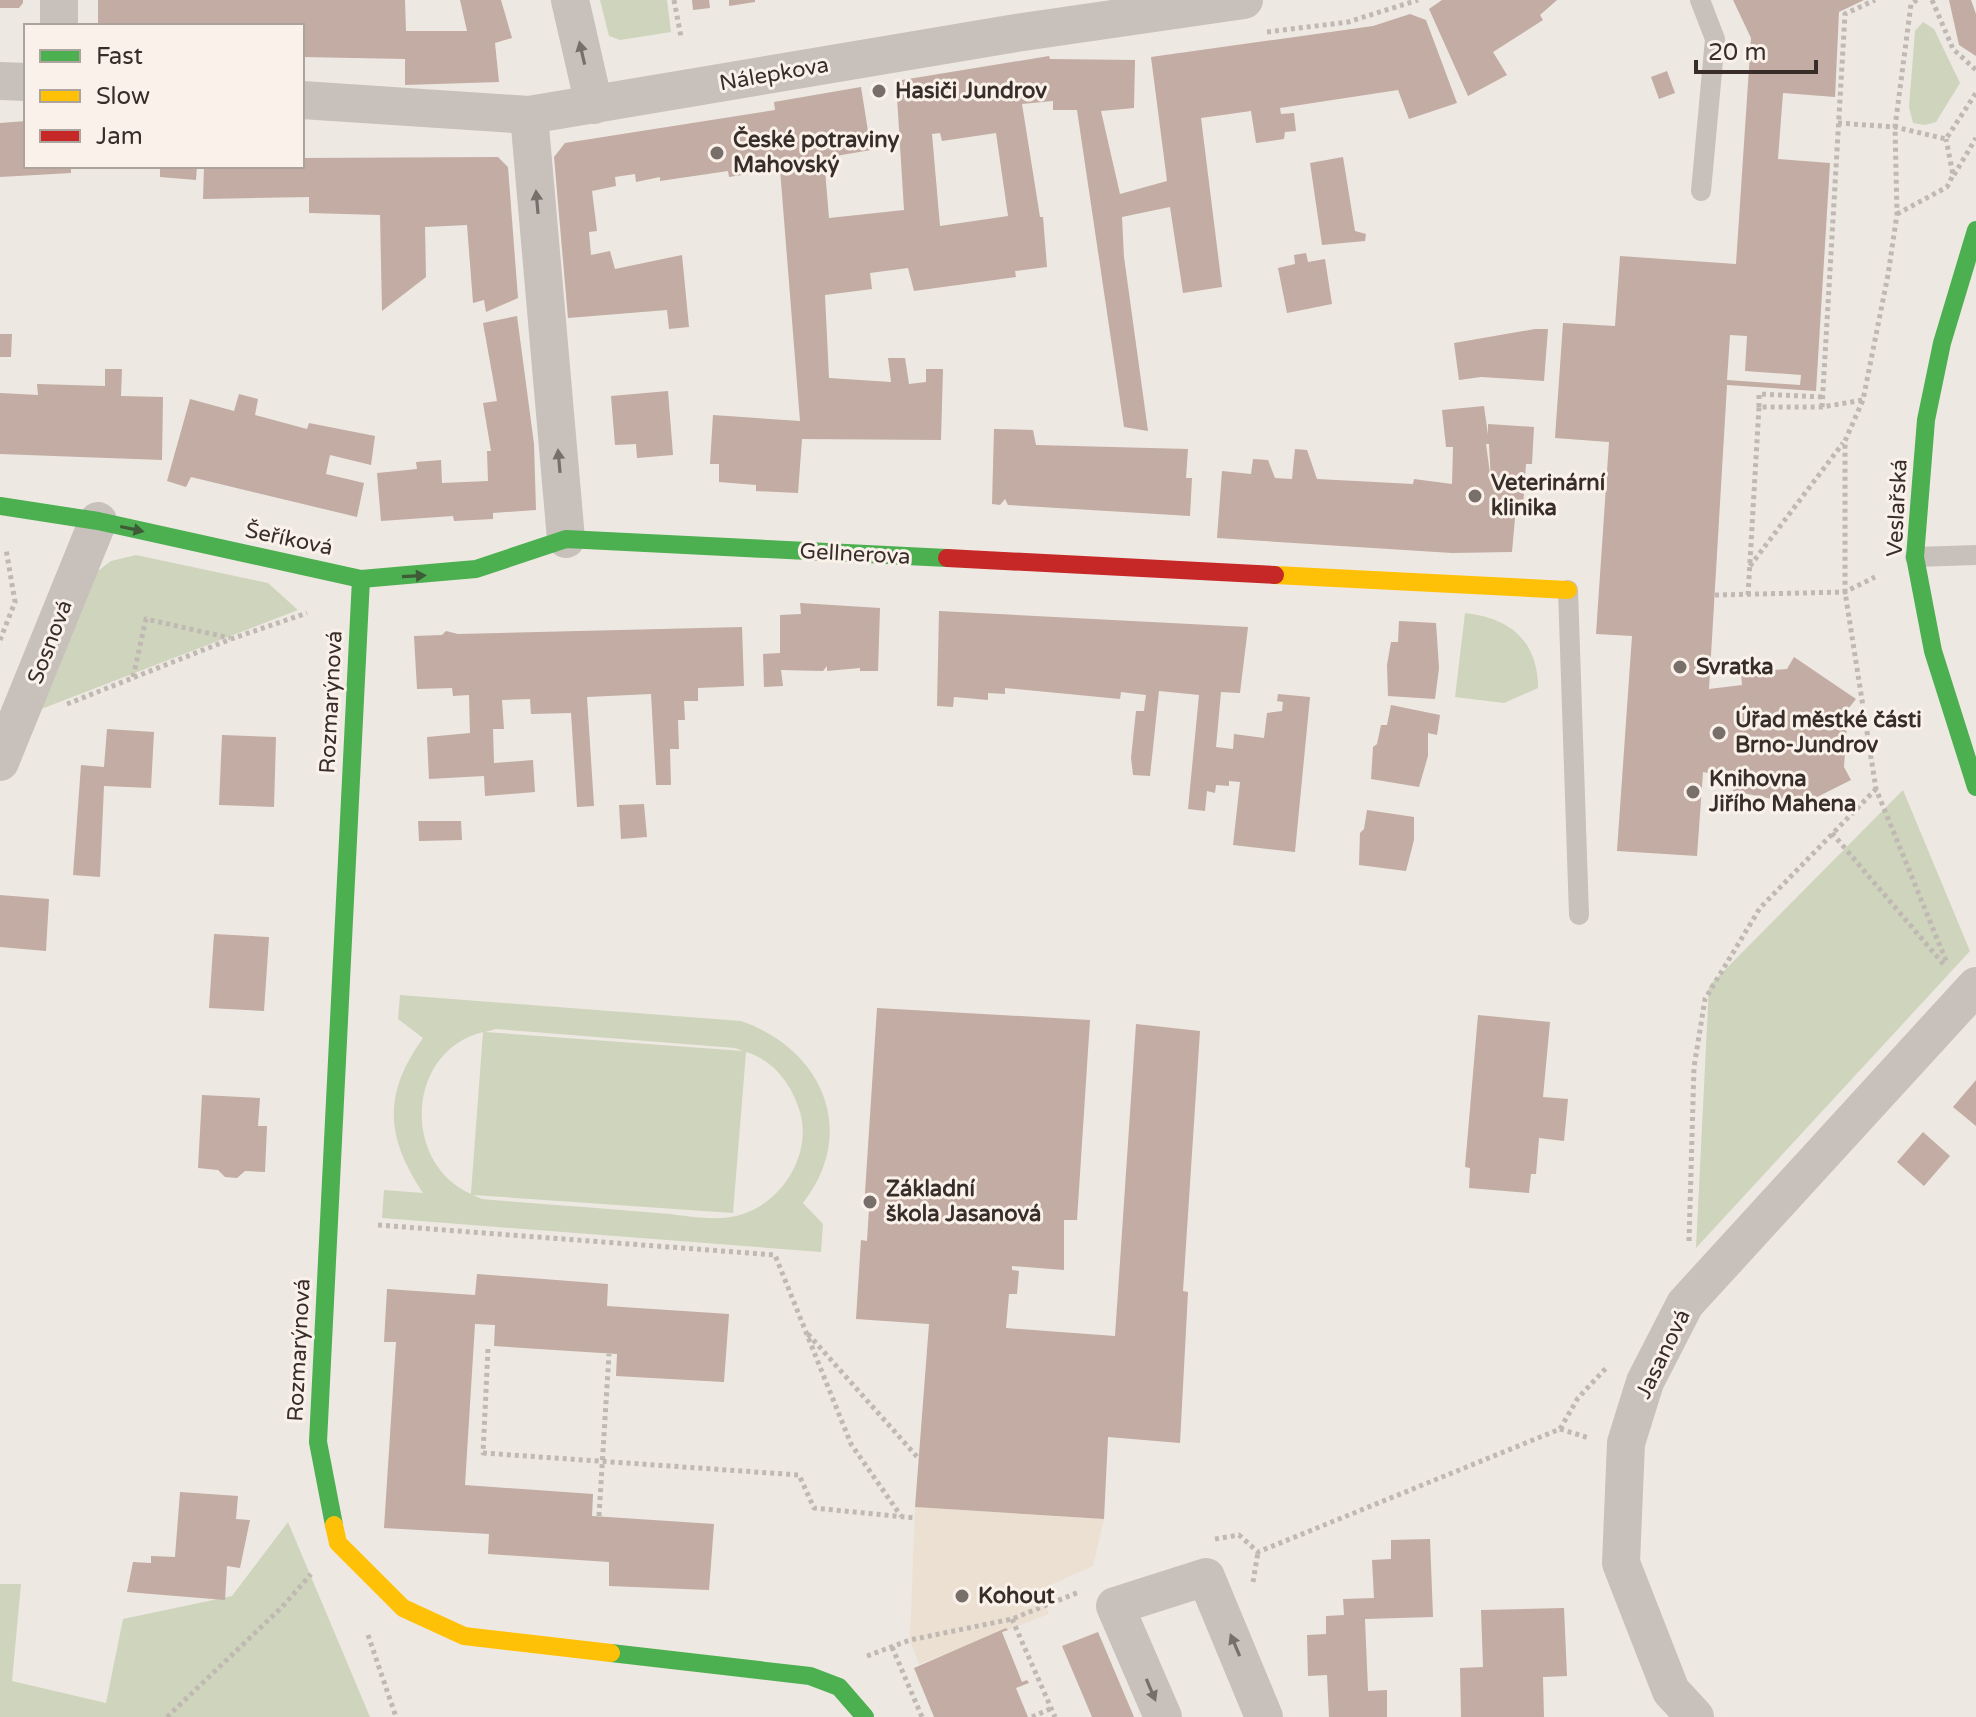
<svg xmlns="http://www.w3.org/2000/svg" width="1976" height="1717" font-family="'Varela Round',sans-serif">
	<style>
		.green { fill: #cfd4bc; fill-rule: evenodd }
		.plaza { fill: #ece0d2 }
		.building { fill: #c2aca3; fill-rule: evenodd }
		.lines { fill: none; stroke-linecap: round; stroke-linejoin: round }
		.path { stroke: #c0b9b3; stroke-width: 5; stroke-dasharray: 4 4; stroke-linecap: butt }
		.lane { stroke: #c7c0bb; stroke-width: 20 }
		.street { stroke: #c7c0bb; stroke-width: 38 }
		.fast { stroke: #4caf50; stroke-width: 18 }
		.slow { stroke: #ffc107; stroke-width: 18 }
		.jam { stroke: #c62828; stroke-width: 18 }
		.oneway { fill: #786f6b }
		.oneway2 { fill: #3f5a37 }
		.poi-dot { fill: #786e6a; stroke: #faf2ea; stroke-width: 3 }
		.labels { text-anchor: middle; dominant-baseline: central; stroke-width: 6; stroke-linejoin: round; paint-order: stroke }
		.street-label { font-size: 22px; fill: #382d29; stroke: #faf2ea }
		.poi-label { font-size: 22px; font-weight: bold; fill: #382d29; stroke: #faf2ea; text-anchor: start }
	</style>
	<rect width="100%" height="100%" fill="#eee8e2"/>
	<g class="green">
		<polygon points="600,0 667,0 671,32 620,40 609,36"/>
		<polygon points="1923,22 1934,29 1960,83 1936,122 1925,125 1913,123 1909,107 1915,31"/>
		<polygon points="136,555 268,583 298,610 36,711 90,577 111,561"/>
		<path d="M 1465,613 C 1510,618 1538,641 1538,688 L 1504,703 L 1455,697 Z"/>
		<polygon points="1903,790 1970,951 1696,1248 1709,986"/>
		<path d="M 400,995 L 741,1021 C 822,1049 859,1131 803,1203 L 823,1224 L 821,1252 L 382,1218 L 384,1190 L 423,1193 C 385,1136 383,1094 423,1038 L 398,1019 ZM 496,1029 L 735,1048 L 743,1051 L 485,1032 ZM 483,1032 L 471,1193 L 471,1194 C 401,1163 406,1051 483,1032 ZM 746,1052 C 774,1060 792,1085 800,1112 C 812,1154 783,1201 743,1214 C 717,1223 685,1215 658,1213 C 600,1208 541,1204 482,1199 L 473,1195 L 733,1213 Z"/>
		<polygon points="288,1522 370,1717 0,1717 0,1584 21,1584 12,1681 106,1703 123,1619 232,1596"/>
	</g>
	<polygon class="plaza" points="915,1507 1104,1519 1093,1566 1039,1590 1049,1614 919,1664 910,1640"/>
	<g class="building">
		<polygon points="0,0 23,0 23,3 19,8 0,8"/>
		<polygon points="98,0 405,0 406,31 467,31 460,0 501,0 512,38 495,43 499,82 405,85 405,59 302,57 302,26 98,26"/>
		<polygon points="692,0 709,0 710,8 693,10"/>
		<polygon points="729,0 755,0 755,2 729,6"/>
		<polygon points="1442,0 1557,0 1540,15 1543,20 1493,52 1507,75 1468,96 1429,9"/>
		<path d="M 1733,0 L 1864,0 L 1839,12 L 1835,97 L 1783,93 L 1778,159 L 1830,163 L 1816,391 L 1727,385 L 1709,689 L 1742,685 L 1741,673 L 1787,669 L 1794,657 L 1856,699 L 1848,709 L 1844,767 L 1851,780 L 1785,813 L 1777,800 L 1733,791 L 1736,778 L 1703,772 L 1697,856 L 1617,851 L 1632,636 L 1596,634 L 1609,442 L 1555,438 L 1563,323 L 1615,326 L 1620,256 L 1736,264 L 1751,38 ZM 1730,335 L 1747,336 L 1745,371 L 1801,375 L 1800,385 L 1727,380 Z"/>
		<polygon points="1949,0 1971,0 1976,14 1976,56 1959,45"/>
		<path d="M 1410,14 L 1426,20 L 1457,103 L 1409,119 L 1398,90 L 1280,108 L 1281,114 L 1294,113 L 1296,131 L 1285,132 L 1284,139 L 1256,143 L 1251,111 L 1201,118 L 1222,287 L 1183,293 L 1170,207 L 1122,217 L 1124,257 L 1148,431 L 1124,427 L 1077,110 L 1053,110 L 1053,101 L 1022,104 L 1040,217 L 1043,217 L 1047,267 L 1015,271 L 1016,277 L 914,291 L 908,268 L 870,273 L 872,289 L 825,295 L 829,378 L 891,382 L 888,358 L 905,358 L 909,384 L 926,382 L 926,369 L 943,369 L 941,440 L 802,439 L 798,493 L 756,491 L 756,485 L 719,482 L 719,464 L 710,464 L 713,415 L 800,421 L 780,169 L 729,177 L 728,171 L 660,181 L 660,177 L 636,182 L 635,174 L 615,177 L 616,186 L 592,191 L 597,231 L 589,232 L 591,255 L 610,251 L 615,269 L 682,255 L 689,327 L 669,329 L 667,310 L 568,318 L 554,157 L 565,143 L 775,110 L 774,102 L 861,87 L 871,150 L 824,158 L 829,218 L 904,210 L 896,81 L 1049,56 L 1050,59 L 1135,60 L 1134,108 L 1101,111 L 1120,194 L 1167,181 L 1151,57 L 1373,26 ZM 940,133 L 942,141 L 996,133 L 1008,216 L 940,226 L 932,134 Z"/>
		<polygon points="1667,71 1675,93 1659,99 1651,77"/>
		<polygon points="26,121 26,166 71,166 71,173 0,177 0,123"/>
		<polygon points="498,157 508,167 518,298 486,312 484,300 473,303 467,225 425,227 426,277 382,311 380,215 309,213 309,197 203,199 204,166 302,166 302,158"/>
		<polygon points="1343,157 1355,231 1366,234 1365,241 1322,245 1310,163"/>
		<polygon points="160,166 197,166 196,180 160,177"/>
		<polygon points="1306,253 1308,262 1325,259 1332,304 1287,313 1278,268 1295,264 1294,255"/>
		<polygon points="517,316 534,444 536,510 493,513 493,519 454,521 453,516 381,521 377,473 417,469 416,462 441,460 442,483 488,481 487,451 491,451 483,403 497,401 483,323"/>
		<polygon points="1535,329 1548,329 1544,381 1481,377 1459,380 1454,343"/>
		<polygon points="0,334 12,334 11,357 0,357"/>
		<polygon points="105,369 122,369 121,396 163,397 162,460 0,454 0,393 38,395 37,384 105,386"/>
		<polygon points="668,391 673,455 637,458 636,444 615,445 611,396"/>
		<polygon points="239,394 258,399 255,415 307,429 309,423 375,436 371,465 330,455 326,474 364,483 357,517 191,477 186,487 167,481 190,399 234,411"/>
		<path d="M 1484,406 L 1488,435 L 1488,424 L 1534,427 L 1532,464 L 1526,464 L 1523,507 L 1516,507 L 1512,552 L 1452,553 L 1217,538 L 1222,471 L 1251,474 L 1253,459 L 1268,460 L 1275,478 L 1292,479 L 1295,449 L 1307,450 L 1317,479 L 1413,484 L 1414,479 L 1452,484 L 1453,447 L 1446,447 L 1442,410 ZM 1486,444 L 1489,444 L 1491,481 Z"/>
		<polygon points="994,429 1033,430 1036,445 1188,449 1186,478 1192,478 1190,516 1008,505 1005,499 1000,505 992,504"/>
		<polygon points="800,603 880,608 878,671 860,671 860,668 827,671 827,666 823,671 781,670 783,686 764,687 763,654 780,653 780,615 801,614"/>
		<polygon points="939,611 1248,627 1240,693 1221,692 1216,747 1233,749 1234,734 1264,738 1267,713 1282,711 1283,702 1277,701 1278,694 1310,697 1295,852 1233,845 1240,782 1229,781 1229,786 1216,785 1215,793 1207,791 1205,811 1188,809 1199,695 1159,691 1150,776 1133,775 1131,758 1136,711 1144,711 1146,695 1121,692 1120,699 1005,688 1005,694 988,693 988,700 954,697 953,707 937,706"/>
		<polygon points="1399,621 1436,623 1439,668 1435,699 1388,696 1387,665 1391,642 1398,642"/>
		<polygon points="742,627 744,686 698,688 698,701 684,701 685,720 678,720 679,749 670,749 671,785 656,785 651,694 587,697 594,806 577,807 571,713 531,714 530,699 502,700 504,729 493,729 494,763 533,760 535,792 485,796 484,776 429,779 427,737 470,733 469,695 453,696 452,688 417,689 414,636 442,635 446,631 458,634"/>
		<polygon points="1391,705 1440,715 1437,735 1428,733 1428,756 1419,787 1371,779 1373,747 1377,744 1381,725 1387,725"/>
		<polygon points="107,729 154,732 151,788 104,786 100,877 73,875 81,765 104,767"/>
		<polygon points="222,735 276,737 274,807 219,805"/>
		<polygon points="644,804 647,837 621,839 619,805"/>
		<polygon points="1367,810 1414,817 1414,840 1406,871 1359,865 1360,833 1364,829"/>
		<polygon points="418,821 461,821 462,840 419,841"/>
		<polygon points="0,895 49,899 46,951 0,947"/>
		<polygon points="214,934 269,937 264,1011 209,1008"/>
		<polygon points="877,1008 1090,1020 1077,1220 1064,1220 1064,1270 1012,1266 1012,1270 1019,1271 1017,1294 1009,1294 1006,1328 1115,1336 1136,1024 1200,1031 1183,1291 1188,1292 1180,1443 1108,1437 1104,1519 915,1507 929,1324 856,1319 861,1240 867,1241 869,1209 864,1208"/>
		<polygon points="1478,1015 1550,1022 1543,1097 1568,1099 1564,1141 1539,1138 1536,1174 1531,1174 1529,1193 1469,1188 1470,1168 1465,1167"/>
		<polygon points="1976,1080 1976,1126 1953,1107"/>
		<polygon points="202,1095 260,1098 258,1126 267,1126 265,1172 245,1171 237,1178 225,1177 218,1170 198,1168"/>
		<polygon points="1923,1132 1950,1156 1924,1186 1897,1162"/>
		<polygon points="477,1274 608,1284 607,1306 729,1314 724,1382 616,1376 617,1354 494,1346 495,1325 475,1324 465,1485 593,1494 592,1516 714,1524 709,1590 609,1586 609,1562 488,1554 489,1534 384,1528 396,1342 384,1342 387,1289 475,1295"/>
		<polygon points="180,1492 238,1496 236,1519 250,1520 240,1568 227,1566 225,1600 127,1592 133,1562 151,1563 151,1556 175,1557"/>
		<polygon points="1430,1539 1433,1617 1365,1619 1368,1691 1387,1690 1387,1717 1329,1717 1327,1675 1308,1676 1307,1635 1326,1634 1326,1616 1344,1615 1343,1599 1374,1598 1372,1560 1391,1559 1391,1540"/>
		<polygon points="1564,1608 1567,1676 1543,1677 1544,1717 1461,1717 1460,1668 1483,1667 1481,1610"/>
		<polygon points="1006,1628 1008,1630 1002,1632 1022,1682 1027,1680 1029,1683 1016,1688 1028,1717 934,1717 914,1668"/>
		<polygon points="1098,1632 1134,1717 1092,1717 1062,1646"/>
	</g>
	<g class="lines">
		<g class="path">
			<polyline points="674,0 681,37"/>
			<polyline points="1917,0 1911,4 1895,127 1897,214 1888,275 1863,400 1845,441 1845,592 1876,789 1947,963"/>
			<polyline points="1932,0 1953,49 1976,70"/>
			<polyline points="1267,32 1348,22 1418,0"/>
			<polyline points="1838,123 1895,127 1946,139 1976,93"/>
			<polyline points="1954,175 1976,138"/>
			<polyline points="1897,214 1947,187 1953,175 1946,139"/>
			<polyline points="1759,407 1759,394 1822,397"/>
			<polyline points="1822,407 1845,14 1875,0"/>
			<polyline points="1750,566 1843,443"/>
			<polyline points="1715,595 1845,592 1875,577"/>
			<polyline points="1748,595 1759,407 1822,407 1863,400"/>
			<polyline points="0,640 15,602 6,549"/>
			<polyline points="133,677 146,619 230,638"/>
			<polyline points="67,704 231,639 307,613"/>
			<polyline points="1832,833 1945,966"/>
			<polyline points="378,1225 775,1255 851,1444 901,1516"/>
			<polyline points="1689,1241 1694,1067 1705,999 1760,908 1876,789"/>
			<polyline points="808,1334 919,1459"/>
			<polyline points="488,1349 483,1453 799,1475 814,1508 915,1518"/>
			<polyline points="1560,1429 1589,1438"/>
			<polyline points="599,1516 609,1354"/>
			<polyline points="1215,1539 1239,1535 1258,1552 1560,1429 1578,1398 1607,1367"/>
			<polyline points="1253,1582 1258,1552"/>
			<polyline points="1012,1619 1055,1717"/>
			<polyline points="368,1635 396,1717"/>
			<polyline points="892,1647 922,1717"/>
			<polyline points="867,1656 910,1640 1012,1619 1079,1592"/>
			<polyline points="167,1717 282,1607 311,1574"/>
			<polyline points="1032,1717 1052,1708"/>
		</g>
		<g class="lane">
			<polyline points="1700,0 1715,39 1701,191"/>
			<polyline points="1915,557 1976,555"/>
			<polyline points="1568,590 1579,915"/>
		</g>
		<g class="street">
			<polyline points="570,0 594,105"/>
			<polyline points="59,26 59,0"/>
			<polyline points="0,81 26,82"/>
			<polyline points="302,100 529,115 1016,33 1244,0"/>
			<polyline points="529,115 566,539"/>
			<polyline points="0,762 98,521"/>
			<polyline points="1163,1717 1115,1606 1206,1577 1264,1717"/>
			<polyline points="1695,1717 1671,1691 1621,1563 1626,1443 1645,1382 1685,1304 1976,986"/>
		</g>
		<g class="fast">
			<polyline points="1976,230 1942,343 1926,420 1915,557 1933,651 1976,787"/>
			<polyline points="0,506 98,521 361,579 476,569 566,539 947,558"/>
			<polyline points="334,1525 318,1442 361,579"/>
			<polyline points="611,1653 810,1676 839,1687 865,1717"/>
		</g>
		<g class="slow">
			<polyline points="1275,575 1568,590"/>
			<polyline points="334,1525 338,1543 403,1608 464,1636 611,1653"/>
		</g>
		<polyline class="jam" points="947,558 1275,575"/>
	</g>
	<defs><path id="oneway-solid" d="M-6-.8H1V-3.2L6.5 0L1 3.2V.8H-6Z" transform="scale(2)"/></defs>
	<g class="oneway">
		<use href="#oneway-solid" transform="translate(582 53) rotate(-103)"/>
		<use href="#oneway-solid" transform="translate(537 202) rotate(-95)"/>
		<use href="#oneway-solid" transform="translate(559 461) rotate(-95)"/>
		<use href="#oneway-solid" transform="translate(1235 1645) rotate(-113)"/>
		<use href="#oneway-solid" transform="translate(1151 1690) rotate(67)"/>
	</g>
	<g class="oneway2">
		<use href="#oneway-solid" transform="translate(132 529) rotate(12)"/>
		<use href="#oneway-solid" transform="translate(414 576) rotate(-3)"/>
	</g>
	<g class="poi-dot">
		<circle cx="879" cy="91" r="8"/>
		<circle cx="717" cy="153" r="8"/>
		<circle cx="1475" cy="496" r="8"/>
		<circle cx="1680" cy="667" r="8"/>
		<circle cx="1719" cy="733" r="8"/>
		<circle cx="1693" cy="792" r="8"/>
		<circle cx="870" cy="1202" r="8"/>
		<circle cx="962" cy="1596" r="8"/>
	</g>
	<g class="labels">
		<g class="street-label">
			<text transform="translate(774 74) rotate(-10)">Nálepkova</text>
			<text transform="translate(1897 508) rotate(-87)">Veslařská</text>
			<text transform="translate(289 539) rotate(12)">Šeříková</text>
			<text transform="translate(855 554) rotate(3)">Gellnerova</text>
			<text transform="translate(50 642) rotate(-69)">Sosnová</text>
			<text transform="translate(331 702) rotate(-87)">Rozmarýnová</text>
			<text transform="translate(299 1350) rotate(-87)">Rozmarýnová</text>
			<text transform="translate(1663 1354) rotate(-64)">Jasanová</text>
		</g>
		<g class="poi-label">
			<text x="895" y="91">Hasiči Jundrov</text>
			<text x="733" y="140">České potraviny<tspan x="733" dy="25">Mahovský</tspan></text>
			<text x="1491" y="483">Veterinární<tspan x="1491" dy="25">klinika</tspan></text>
			<text x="1696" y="667">Svratka</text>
			<text x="1735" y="720">Úřad městké části<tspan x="1735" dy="25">Brno-Jundrov</tspan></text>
			<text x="1709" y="779">Knihovna<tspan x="1709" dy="25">Jiřího Mahena</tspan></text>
			<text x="886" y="1189">Základní<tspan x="886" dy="25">škola Jasanová</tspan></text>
			<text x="978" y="1596">Kohout</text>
		</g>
	</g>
	<rect x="24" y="24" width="280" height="144" fill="#faf2ea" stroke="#aca39d" stroke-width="2"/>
	<rect x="40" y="50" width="40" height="12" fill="#4caf50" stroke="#aca39d" stroke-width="2"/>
	<text x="96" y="64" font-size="24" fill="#382d29">Fast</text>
	<rect x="40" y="90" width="40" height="12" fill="#ffc107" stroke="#aca39d" stroke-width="2"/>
	<text x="96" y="104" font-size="24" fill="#382d29">Slow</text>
	<rect x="40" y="130" width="40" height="12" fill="#c62828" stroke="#aca39d" stroke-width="2"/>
	<text x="96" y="144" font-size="24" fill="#382d29">Jam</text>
	<path d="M1696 60v12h120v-12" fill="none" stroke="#382d29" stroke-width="4"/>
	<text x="1708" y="60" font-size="24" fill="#382d29" stroke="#faf2ea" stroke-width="6" paint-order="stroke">20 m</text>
</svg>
